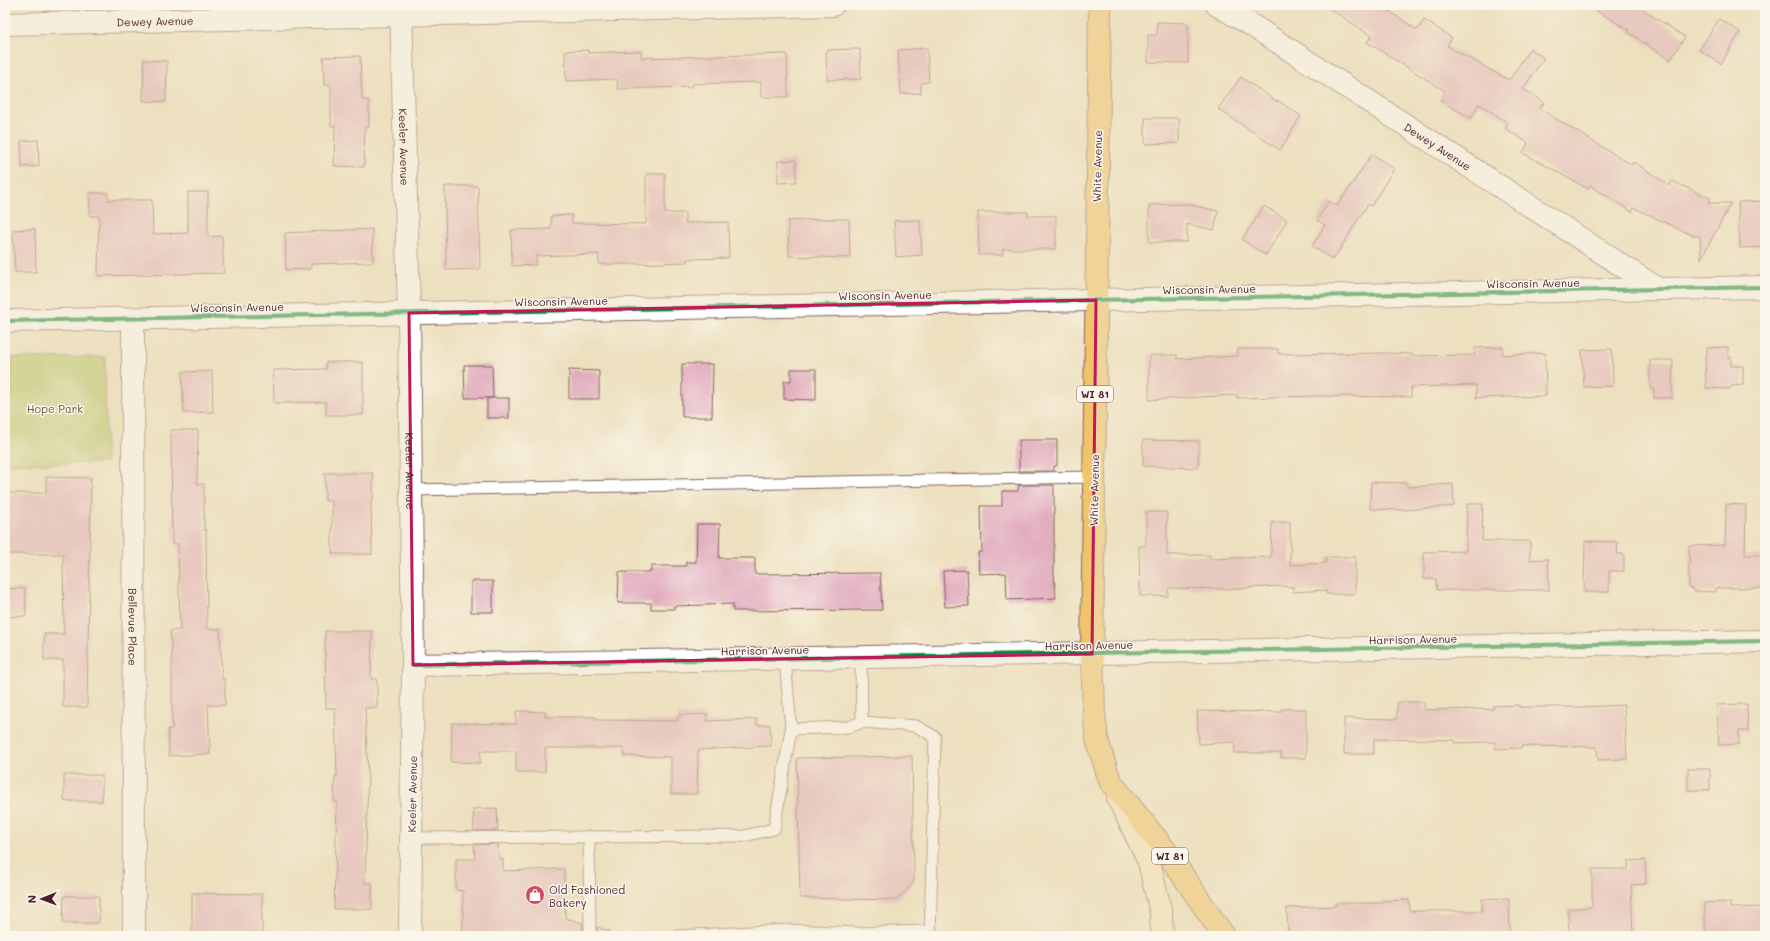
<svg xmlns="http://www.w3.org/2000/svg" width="1770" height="941" font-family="Mali,sans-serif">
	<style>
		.green { fill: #b6c466; stroke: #807248 }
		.building { fill: #e2adbf }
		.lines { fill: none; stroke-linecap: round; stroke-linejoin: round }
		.lane-casing { stroke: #83635f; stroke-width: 13 }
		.street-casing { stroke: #83635f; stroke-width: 24 }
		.secondary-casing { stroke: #83635f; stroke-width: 24 }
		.primary-casing { stroke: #83635f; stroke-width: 24 }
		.lane { stroke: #fff; stroke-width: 11 }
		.street { stroke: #fff; stroke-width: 22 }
		.secondary { stroke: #f9e7c3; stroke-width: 22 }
		.primary { stroke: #f1c36a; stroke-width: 22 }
		.cycleway-casing { stroke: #fbf7ec; stroke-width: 6 }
		.cycleway { stroke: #00873e; stroke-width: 4 }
		.marked { fill: none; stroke: #c2185b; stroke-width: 3; stroke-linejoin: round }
		.labels { text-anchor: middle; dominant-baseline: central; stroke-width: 3; stroke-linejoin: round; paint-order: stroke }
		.shield { fill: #fbf7ec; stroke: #7f6065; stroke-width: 1 }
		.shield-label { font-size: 10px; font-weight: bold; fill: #4a1f2b }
		.street-label { font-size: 11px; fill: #4a1f2b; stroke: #fbf7ec }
		.park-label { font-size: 11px; fill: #6a513d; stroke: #fbf7ec }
		.poi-label { font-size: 11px; fill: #4a1f2b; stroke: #fbf7ec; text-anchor: start }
	</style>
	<rect width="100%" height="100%" fill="#fbf7ec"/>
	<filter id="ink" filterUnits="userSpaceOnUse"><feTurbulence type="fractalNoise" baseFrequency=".025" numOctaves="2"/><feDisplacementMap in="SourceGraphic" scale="8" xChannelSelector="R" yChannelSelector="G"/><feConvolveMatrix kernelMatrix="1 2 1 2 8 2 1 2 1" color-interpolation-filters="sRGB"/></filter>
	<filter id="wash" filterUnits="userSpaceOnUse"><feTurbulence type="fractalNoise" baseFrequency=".012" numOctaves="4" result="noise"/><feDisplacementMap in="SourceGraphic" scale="16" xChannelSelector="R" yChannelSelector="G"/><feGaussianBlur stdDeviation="0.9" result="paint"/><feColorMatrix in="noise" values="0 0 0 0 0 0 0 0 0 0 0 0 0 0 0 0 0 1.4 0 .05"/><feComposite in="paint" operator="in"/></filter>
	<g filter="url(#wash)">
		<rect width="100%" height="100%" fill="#ede0bf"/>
		<polygon class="green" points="105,357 106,463 5,464 5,358"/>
		<g id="blocks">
			<g class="building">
				<polygon points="1324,5 1380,5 1417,30 1424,20 1452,38 1447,46 1509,80 1530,49 1544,58 1523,89 1544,102 1540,109 1632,165 1634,162 1670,186 1672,181 1710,198 1709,203 1731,203 1701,259 1700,236 1694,236 1634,208 1632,212 1590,185 1588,189 1523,153 1528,143 1505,128 1508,123 1479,104 1471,118 1440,101 1445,91 1367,42 1372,36"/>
				<polygon points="1587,5 1636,5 1685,37 1670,60 1628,32 1629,30"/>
				<polygon points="1719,19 1740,32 1721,64 1699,50"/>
				<polygon points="1157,22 1188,23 1188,63 1148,62 1148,35 1157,35"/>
				<polygon points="927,48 929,82 921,83 921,93 901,94 898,50"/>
				<polygon points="860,49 861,79 827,80 826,50"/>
				<polygon points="588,50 588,53 641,51 641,58 787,54 788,97 761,97 761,82 692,84 692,87 618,89 617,79 566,81 565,51"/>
				<polygon points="360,56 362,100 369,100 369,127 365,127 364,167 334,166 335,126 331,126 331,85 324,85 323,57"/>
				<polygon points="144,60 167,61 166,102 143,101"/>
				<polygon points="1241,77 1277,102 1277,100 1301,116 1280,150 1218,109"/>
				<polygon points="1145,118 1179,118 1179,143 1145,144"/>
				<polygon points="38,140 39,166 22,167 21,141"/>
				<polygon points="1372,154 1394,169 1371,206 1368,204 1333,260 1312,246 1325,225 1317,220 1329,201 1337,206"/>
				<polygon points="796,160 796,182 778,183 778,161"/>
				<polygon points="646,174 665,174 665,213 685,213 685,223 728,222 729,258 687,259 687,262 633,264 599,264 599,254 536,256 536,265 512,266 511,230 551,229 551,216 572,215 572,223 646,224"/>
				<polygon points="445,186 478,186 480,269 446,270"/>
				<polygon points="188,192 208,192 208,237 222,236 224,273 98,276 99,216 90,216 89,193 108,193 108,200 152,200 153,234 188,233"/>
				<polygon points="1763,201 1764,247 1740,248 1738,202"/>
				<polygon points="1186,204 1218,211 1214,230 1187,224 1187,242 1149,242 1149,205"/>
				<polygon points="1264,206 1287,220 1266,255 1242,240"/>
				<polygon points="978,212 1028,212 1028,216 1056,216 1056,249 1003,249 1003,255 979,255"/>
				<polygon points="823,219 849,219 850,258 789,256 788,221"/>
				<polygon points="920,220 922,255 896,257 894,221"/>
				<polygon points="35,229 36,272 15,272 13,230"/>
				<polygon points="372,229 373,262 311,264 311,269 286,270 285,233"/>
				<polygon points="1503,347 1503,355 1545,353 1546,396 1476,398 1476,385 1411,387 1411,397 1318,396 1237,398 1237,395 1149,400 1149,355 1177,355 1177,359 1238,356 1238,349 1278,349 1278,354 1385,353 1412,354 1412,356 1475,355 1475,348"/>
				<polygon points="1728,347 1728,357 1731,357 1731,366 1743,366 1743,385 1732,386 1730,389 1706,388 1705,356 1707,356 1707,348"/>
				<polygon points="1612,349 1613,386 1584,387 1582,350"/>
				<polygon points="1650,360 1673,360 1672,398 1654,398 1654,390 1650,388"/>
				<polygon points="326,362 363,362 363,415 326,415 326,402 274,403 273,370 326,369"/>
				<polygon points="682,364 713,364 712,417 682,417"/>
				<polygon points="464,365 492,365 493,398 465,398"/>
				<polygon points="791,369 816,369 816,400 784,399 784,381 791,381"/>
				<polygon points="569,370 599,371 599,399 569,399"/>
				<polygon points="212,371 213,412 184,413 182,372"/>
				<rect x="487" y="398" width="22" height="20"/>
				<polygon points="171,430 198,430 197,484 204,484 204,530 206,530 207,629 220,629 222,679 225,679 225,705 208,705 210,754 169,756 168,729 172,729 172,659 170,631 180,630 178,544 172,544"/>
				<polygon points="1019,440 1057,440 1057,466 1054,466 1054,471 1019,471"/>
				<polygon points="1143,440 1199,441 1198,468 1143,466"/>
				<polygon points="325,473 373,473 373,500 371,500 372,554 332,554 332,501 325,501"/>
				<polygon points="46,477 91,478 87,707 63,707 63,660 44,660 44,634 64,634 63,554 5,554 5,493 46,493"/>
				<polygon points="1371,482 1407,483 1407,487 1453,484 1454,506 1406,510 1370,509"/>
				<polygon points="1019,485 1054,485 1054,573 1056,598 1007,600 1006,573 979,574 978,552 982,552 981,506 1002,506 1002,491 1018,491"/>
				<polygon points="1467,504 1483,504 1482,541 1530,541 1530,560 1548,559 1549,590 1437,590 1436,579 1424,579 1424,552 1466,551"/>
				<polygon points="1726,504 1746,505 1745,555 1762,555 1762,588 1716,588 1716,592 1693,591 1693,588 1689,588 1689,546 1725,545"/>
				<polygon points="1146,512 1167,512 1167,555 1210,555 1210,559 1271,557 1272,522 1290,522 1290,565 1326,563 1326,557 1355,557 1355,594 1326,594 1326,590 1293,592 1293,587 1280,586 1230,589 1168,588 1168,596 1140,596 1139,546 1146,546"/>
				<polygon points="697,524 720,524 719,558 755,558 755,574 880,573 882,610 733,611 733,604 674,606 674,609 651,609 651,603 618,603 619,572 651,572 651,566 686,566 686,562 696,562"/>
				<polygon points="1585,541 1618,542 1617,554 1624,554 1624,571 1609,571 1609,592 1584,592"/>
				<polygon points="967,570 969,606 945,607 943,571"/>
				<rect x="471" y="581" width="22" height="31"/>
				<polygon points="25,588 26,616 5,617 5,589"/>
				<polygon points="325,631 372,631 371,679 377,679 377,708 365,708 368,776 365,883 372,883 372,909 334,909 337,802 334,801 335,776 337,776 335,708 326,708"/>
				<polygon points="1397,702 1424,702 1424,710 1494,709 1493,706 1519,705 1519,707 1582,707 1624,705 1627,759 1598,760 1597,747 1521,746 1521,748 1495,749 1495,742 1454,743 1454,740 1374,739 1374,754 1344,754 1344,718 1397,719"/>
				<polygon points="1747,704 1748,731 1739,731 1739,744 1719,745 1717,705"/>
				<polygon points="1281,709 1306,709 1306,758 1281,758 1281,753 1234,753 1235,742 1199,744 1197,711 1281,712"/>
				<polygon points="516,711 545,712 545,717 596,717 596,720 678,721 678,715 707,714 707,721 757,719 757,725 770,725 771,746 698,750 697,794 671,794 671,757 624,756 624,748 545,748 545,772 516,772 516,751 480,751 480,763 451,762 452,723 516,724"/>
				<polygon points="912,756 914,882 897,900 800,898 797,758"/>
				<rect x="1688" y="769" width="22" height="21"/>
				<rect x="64" y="775" width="38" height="26"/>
				<polygon points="497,808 498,830 474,831 473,809"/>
				<polygon points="498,844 499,859 503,859 503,871 564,869 565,918 583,923 583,936 463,936 463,891 456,890 456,859 475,859 474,845"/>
				<polygon points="1645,860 1646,884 1631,885 1633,936 1569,936 1568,909 1592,907 1592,869 1628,869 1628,861"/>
				<polygon points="192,893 262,894 262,936 192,936"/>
				<polygon points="64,896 99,896 99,923 63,923"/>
				<polygon points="1509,898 1510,936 1288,936 1287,908 1336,906 1336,903 1383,903 1383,901 1409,900 1410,911 1482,911 1482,899"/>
				<polygon points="1730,902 1730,908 1765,907 1765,936 1706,936 1704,903"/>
				<polygon points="597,927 610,931 609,936 597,936"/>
			</g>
		</g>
	</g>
	<g filter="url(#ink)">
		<use href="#blocks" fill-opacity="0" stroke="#83635f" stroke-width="1"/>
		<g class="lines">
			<defs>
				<g id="lane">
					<polyline points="410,490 1095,477"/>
					<polyline points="861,658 862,722"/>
					<polyline points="791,729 849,727 862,722 916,726 935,737 930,936"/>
					<polyline points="589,837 590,936"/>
					<polyline points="411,838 744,836 774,829 791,729 785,659"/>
					<polyline points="677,936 789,930 856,933 930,931"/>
				</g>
				<g id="street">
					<path id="s1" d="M 401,5 L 409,313 L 413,665 L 410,936"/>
					<path id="s2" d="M 1217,5 L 1250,24 L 1658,289"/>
					<path id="s3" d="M 5,24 L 833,5"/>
					<path id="s4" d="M 133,319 L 134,936"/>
					<polyline points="5,321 1765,287"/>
					<polyline points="413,665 1765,641"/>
				</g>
				<polyline id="secondary" points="1118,798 1149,862 1161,913 1162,936"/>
				<polyline id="primary" points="1100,5 1092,654 1094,712 1097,740 1110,781 1166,851 1224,936"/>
			</defs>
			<use href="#lane" class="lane-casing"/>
			<use href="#street" class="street-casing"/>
			<use href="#secondary" class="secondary-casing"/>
			<use href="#primary" class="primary-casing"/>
			<use href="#lane" class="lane"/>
			<use href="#street" class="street"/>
			<use href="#secondary" class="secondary"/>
			<use href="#primary" class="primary"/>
			<defs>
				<g id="cycleway">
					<polyline points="5,321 1765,287"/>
					<polyline points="413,665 1765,641"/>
				</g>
			</defs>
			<use href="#cycleway" class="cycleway-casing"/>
			<use href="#cycleway" class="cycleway"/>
		</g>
	</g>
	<path d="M0 0H1770V941H0ZM 1096,300 L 1092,654 L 413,665 L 409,313 Z" fill="#ede0bf" fill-opacity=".55" fill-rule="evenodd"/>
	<path class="marked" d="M 1096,300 L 1092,654 L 413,665 L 409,313 Z"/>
	<defs>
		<symbol id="shop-disc" viewBox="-11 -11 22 22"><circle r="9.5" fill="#d1495b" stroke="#fbf7ec"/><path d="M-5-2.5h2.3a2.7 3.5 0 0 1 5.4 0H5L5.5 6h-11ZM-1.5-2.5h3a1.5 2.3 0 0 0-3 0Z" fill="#fff"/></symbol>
	</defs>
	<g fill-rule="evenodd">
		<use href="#shop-disc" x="524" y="884" width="22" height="22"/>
	</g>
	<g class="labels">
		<g class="shield">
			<rect x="1077" y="386" width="36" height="16" rx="3"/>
			<rect x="1152" y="848" width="36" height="16" rx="3"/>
		</g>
		<g class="shield-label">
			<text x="1095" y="394">WI 81</text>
			<text x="1170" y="856">WI 81</text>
		</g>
		<g class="street-label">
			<text stroke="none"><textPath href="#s3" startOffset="150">Dewey Avenue</textPath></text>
			<text stroke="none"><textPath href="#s2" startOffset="262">Dewey Avenue</textPath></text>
			<text stroke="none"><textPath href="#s1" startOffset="142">Keeler Avenue</textPath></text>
			<text transform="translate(1097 166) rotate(-89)">White Avenue</text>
			<text transform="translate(1533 283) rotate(-1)">Wisconsin Avenue</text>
			<text transform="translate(1209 289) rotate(-1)">Wisconsin Avenue</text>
			<text transform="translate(885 295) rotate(-1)">Wisconsin Avenue</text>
			<text transform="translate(561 301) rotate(-1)">Wisconsin Avenue</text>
			<text transform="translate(237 307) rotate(-1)">Wisconsin Avenue</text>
			<text stroke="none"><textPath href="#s1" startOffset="466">Keeler Avenue</textPath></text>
			<text transform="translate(1094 490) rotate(-89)">White Avenue</text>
			<text stroke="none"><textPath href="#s4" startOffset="308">Bellevue Place</textPath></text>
			<text transform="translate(1413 639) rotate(-1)">Harrison Avenue</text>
			<text transform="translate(1089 645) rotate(-1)">Harrison Avenue</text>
			<text transform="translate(765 650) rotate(-1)">Harrison Avenue</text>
			<text transform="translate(412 794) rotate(-89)">Keeler Avenue</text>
		</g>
		<g class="park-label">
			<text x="55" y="408">Hope Park</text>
		</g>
		<g class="poi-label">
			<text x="549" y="889">Old Fashioned<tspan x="549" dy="13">Bakery</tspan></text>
		</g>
	</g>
	<rect width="1770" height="941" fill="none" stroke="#fbf7ec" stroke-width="20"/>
	<g transform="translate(42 899) rotate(269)" stroke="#fbf7ec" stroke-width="3" paint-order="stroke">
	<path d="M0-3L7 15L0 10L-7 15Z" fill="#4a1f2b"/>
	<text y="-6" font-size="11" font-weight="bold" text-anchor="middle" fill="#4a1f2b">N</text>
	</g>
</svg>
